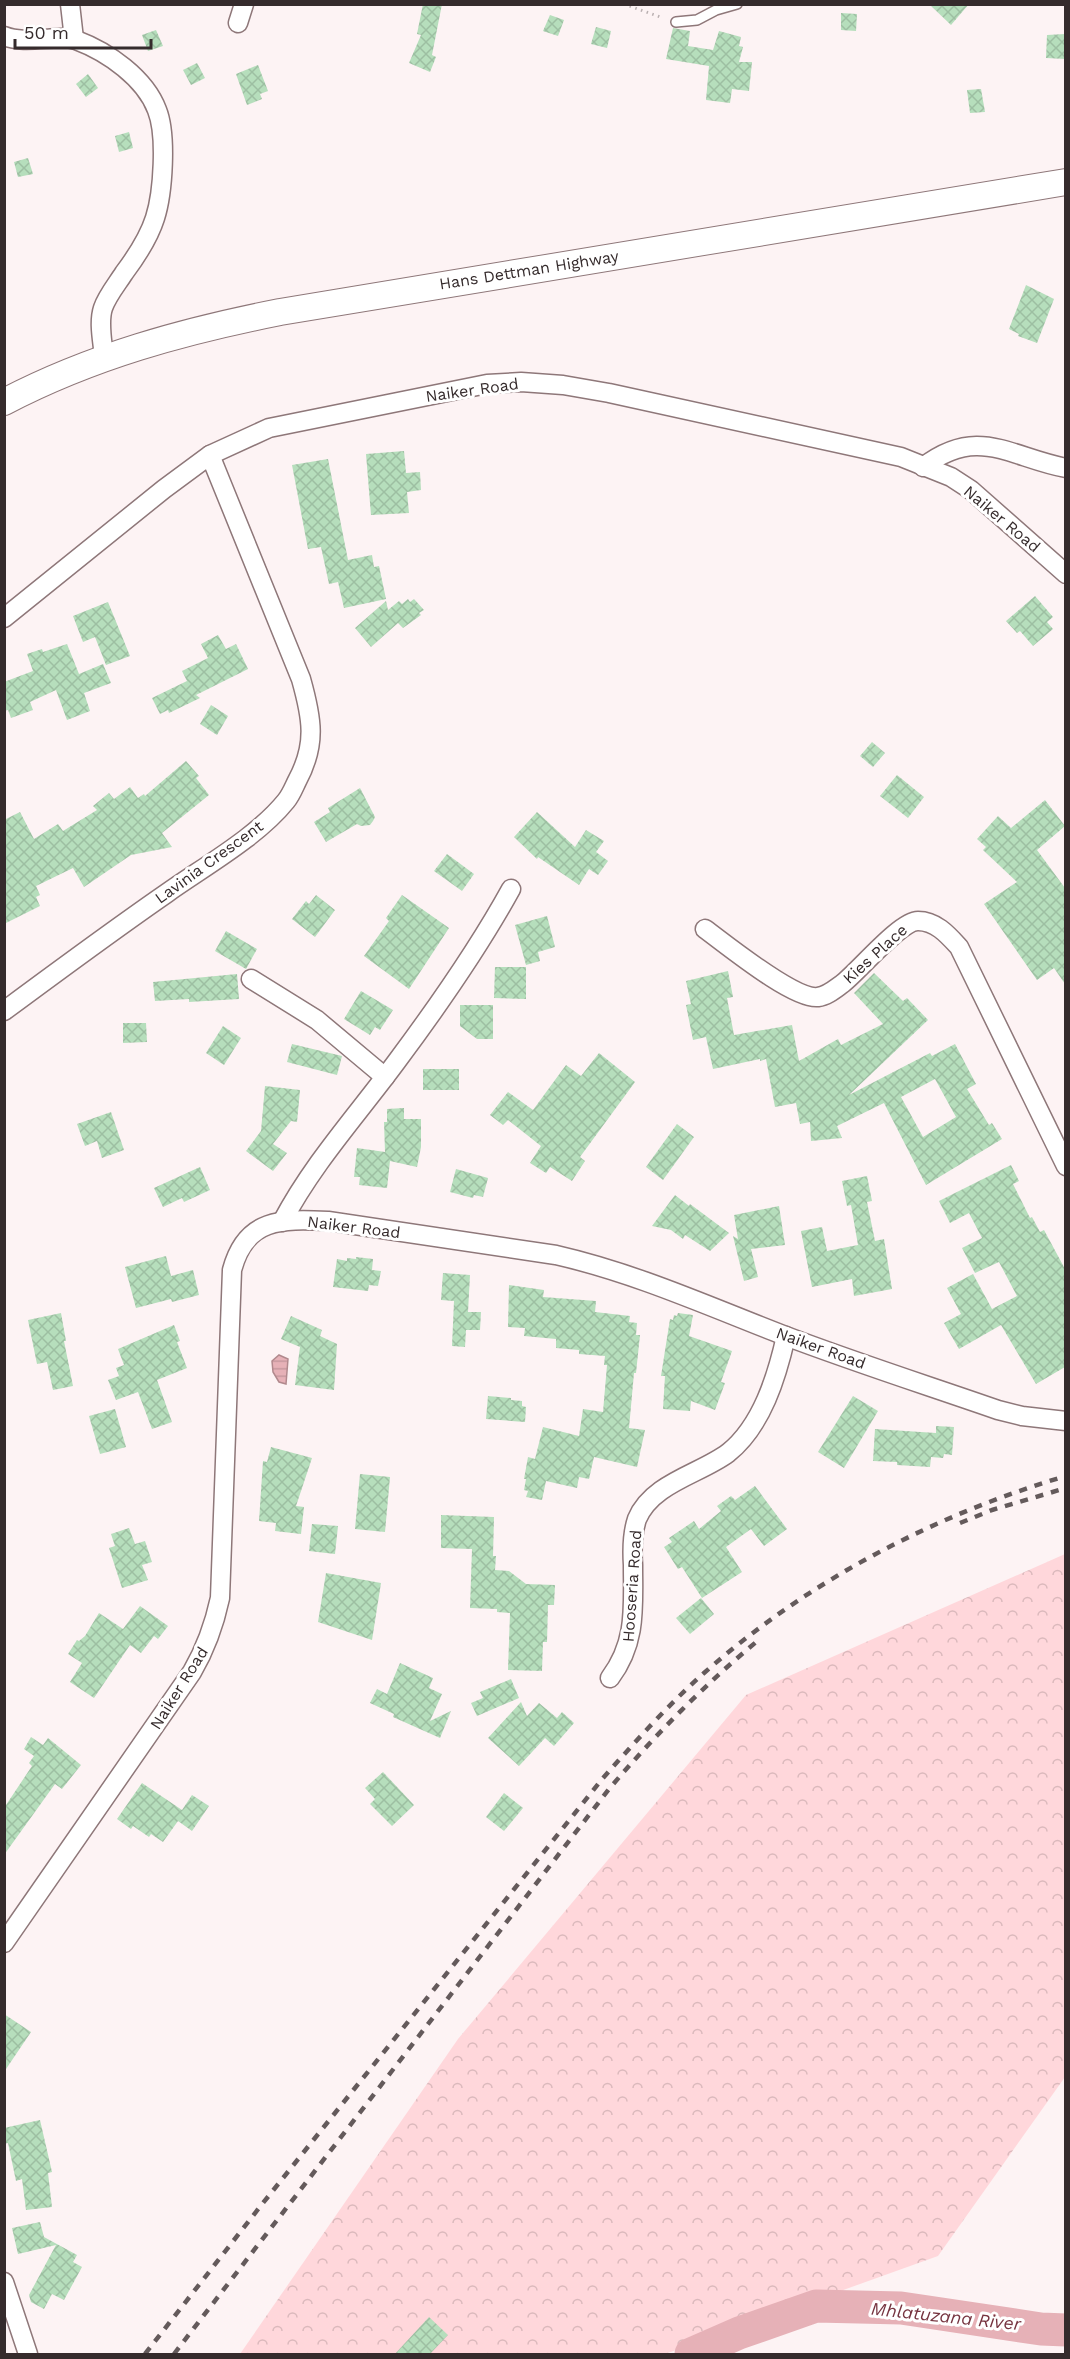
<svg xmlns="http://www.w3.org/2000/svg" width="1070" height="2359" font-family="'Work Sans',sans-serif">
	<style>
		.forest { fill: url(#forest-crowns) }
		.water { fill: url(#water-rules); stroke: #b1898d; stroke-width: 1.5 }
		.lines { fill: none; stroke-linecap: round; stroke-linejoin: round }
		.river { stroke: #e6b1b7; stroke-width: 33 }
		.building { fill: url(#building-cross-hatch); fill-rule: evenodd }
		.lane-casing { stroke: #8e7779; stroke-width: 12 }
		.street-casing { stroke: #8e7779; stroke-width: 21 }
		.secondary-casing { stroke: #8e7779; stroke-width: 28 }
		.path { stroke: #bab0b1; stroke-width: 3; stroke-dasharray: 1.5 4.5; stroke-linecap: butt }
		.lane { stroke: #fff; stroke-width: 9 }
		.street { stroke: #fff; stroke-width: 18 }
		.secondary { stroke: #fff; stroke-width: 26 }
		.rail { stroke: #645a5b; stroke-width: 4.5; stroke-dasharray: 8 8; stroke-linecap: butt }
		.labels { text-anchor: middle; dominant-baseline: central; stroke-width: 6; stroke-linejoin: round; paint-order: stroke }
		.street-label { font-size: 16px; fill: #352b2c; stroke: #fff }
		.water-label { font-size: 18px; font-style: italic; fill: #763440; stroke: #fff }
	</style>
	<defs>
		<pattern id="forest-crowns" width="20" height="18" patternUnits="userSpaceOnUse" patternTransform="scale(1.5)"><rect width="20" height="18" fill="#ffd7db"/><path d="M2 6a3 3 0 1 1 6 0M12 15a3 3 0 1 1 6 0" fill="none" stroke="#dbb9bc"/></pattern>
		<pattern id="water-rules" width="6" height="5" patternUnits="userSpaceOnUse" patternTransform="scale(1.5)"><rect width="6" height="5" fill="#e6b1b7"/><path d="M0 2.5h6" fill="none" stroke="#c6989e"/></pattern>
		<pattern id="building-cross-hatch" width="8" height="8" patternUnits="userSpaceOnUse" patternTransform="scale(1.5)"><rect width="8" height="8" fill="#b6debc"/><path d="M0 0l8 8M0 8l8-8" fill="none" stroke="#9dbfa2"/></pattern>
	</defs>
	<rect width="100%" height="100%" fill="#fdf3f4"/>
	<polygon class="forest" points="1065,1554 1065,2077 938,2256 665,2354 240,2354 458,2039 746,1695"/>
	<polygon class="water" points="279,1355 288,1359 286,1384 279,1382 273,1372 272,1361"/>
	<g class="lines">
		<polyline class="river" points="691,2354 739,2333 816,2306 901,2308 1041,2329 1066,2330"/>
	</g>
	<g class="building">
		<polygon points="423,4 442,4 432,55 436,57 430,72 409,63 421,35 417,34"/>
		<polygon points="929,4 969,4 951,25"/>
		<polygon points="841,13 857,14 856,31 841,30"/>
		<polygon points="550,15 564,20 558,36 543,31"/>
		<polygon points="596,27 611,31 607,48 591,44"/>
		<polygon points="673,28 690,31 688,46 713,50 719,31 741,37 739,46 743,47 739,62 752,62 749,91 732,89 730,103 706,100 709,66 666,59"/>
		<polygon points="156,30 163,46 148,51 142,35"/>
		<polygon points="1065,34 1065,59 1046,58 1047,35"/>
		<polygon points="197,63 205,78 191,85 183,70"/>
		<polygon points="258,65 268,91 260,94 262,99 247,105 236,74"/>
		<polygon points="88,74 98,88 86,97 76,84"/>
		<polygon points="981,89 985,112 970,113 967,90"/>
		<polygon points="129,132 133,148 119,152 115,136"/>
		<polygon points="28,158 33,174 18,177 14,162"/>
		<polygon points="1026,285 1054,299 1037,343 1018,336 1019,334 1009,329"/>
		<polygon points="404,451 406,473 420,472 421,490 407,492 409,513 371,515 366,454"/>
		<polygon points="328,459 348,560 372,555 374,567 379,566 386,599 344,608 338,582 329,584 321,547 308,549 292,465"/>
		<polygon points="1035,596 1053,617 1047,622 1053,629 1033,646 1020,631 1017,633 1006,621"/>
		<polygon points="408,599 410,602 414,599 424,610 419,613 421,615 403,628 398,623 371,647 355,628 386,601 388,610 399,601 402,604"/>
		<polygon points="108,602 130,656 106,665 95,637 83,642 73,616"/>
		<polygon points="218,635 226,649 236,644 248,669 196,695 200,698 169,713 168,710 160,714 152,698 187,681 182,671 208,658 201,644"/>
		<polygon points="67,644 79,674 103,664 111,683 84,693 90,711 67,720 56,690 30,702 33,710 11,718 8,710 4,711 4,682 33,671 27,654 42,649 43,652"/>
		<polygon points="211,705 228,716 217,735 200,724"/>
		<polygon points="872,742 885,753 873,767 860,756"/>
		<polygon points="186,761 199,776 196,778 209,795 162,833 172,847 131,855 84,887 73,868 36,886 40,895 36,897 40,906 4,924 4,820 20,812 34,839 58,824 63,831 97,810 93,806 109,793 114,799 130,787 138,798 144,794 145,796"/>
		<polygon points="897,775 924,797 908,818 880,796"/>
		<polygon points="360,788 375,817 373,821 370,825 361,826 357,824 326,842 314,822 330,812 328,808"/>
		<polygon points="1045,800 1065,826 1037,850 1065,888 1065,984 1054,968 1037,980 984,904 1017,882 983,850 986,847 977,839 998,816 1011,828"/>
		<polygon points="537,812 575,847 586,830 604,841 596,852 608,861 598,875 589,869 579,885 538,857 537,859 514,837"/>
		<polygon points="447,854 474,874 462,891 434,871"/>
		<polygon points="316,895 335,910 315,937 292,919 306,901 309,904"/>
		<polygon points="402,895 449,928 409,989 364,956 389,921 386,918"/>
		<polygon points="547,916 555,947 538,952 540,961 526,965 515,925"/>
		<polygon points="226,931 257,949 246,969 215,951"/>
		<polygon points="495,967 526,967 526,999 494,998"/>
		<path d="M 728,971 L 733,997 L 727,998 L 734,1035 L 792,1025 L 799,1061 L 838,1039 L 841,1045 L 883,1024 L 854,993 L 874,973 L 903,1001 L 907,998 L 928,1020 L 849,1095 L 930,1053 L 932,1056 L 955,1044 L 976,1084 L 967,1089 L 989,1125 L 992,1123 L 1002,1139 L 926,1185 L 884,1103 L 837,1126 L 842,1138 L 811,1141 L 810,1122 L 800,1124 L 796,1103 L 775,1107 L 766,1059 L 760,1061 L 760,1059 L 713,1069 L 706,1037 L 693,1040 L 686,1005 L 691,1004 L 686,981 ZM 935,1079 L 956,1117 L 923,1137 L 901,1097 Z"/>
		<polygon points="237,974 239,999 189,1002 189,999 155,1001 153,982"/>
		<polygon points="361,991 393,1010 380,1030 375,1027 370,1035 344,1019"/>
		<polygon points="460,1005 493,1005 493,1039 477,1039 460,1026"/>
		<polygon points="123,1023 146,1023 147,1042 123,1043"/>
		<polygon points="223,1026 241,1038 224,1065 206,1053"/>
		<polygon points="292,1044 342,1056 337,1075 287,1062"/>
		<polygon points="599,1053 635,1082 580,1157 585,1161 572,1181 550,1167 546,1173 530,1163 541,1146 508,1120 503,1125 490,1115 508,1092 533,1110 566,1065 581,1076"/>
		<rect x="423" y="1069" width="36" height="21"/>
		<polygon points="265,1086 300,1090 297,1122 291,1121 273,1144 287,1153 273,1171 246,1151 261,1131"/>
		<polygon points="404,1108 404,1119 421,1119 421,1147 417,1167 390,1161 387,1188 359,1185 360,1177 354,1177 357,1148 385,1152 384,1122 387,1122 387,1109"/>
		<polygon points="111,1112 124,1150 102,1158 97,1141 85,1146 77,1124"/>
		<polygon points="677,1124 694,1137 663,1180 646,1167"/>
		<polygon points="1011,1165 1019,1181 1013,1184 1030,1218 1032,1217 1040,1232 1044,1230 1065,1269 1065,1367 1036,1384 1001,1325 959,1349 944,1323 961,1314 947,1288 973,1274 992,1309 1017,1296 999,1262 975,1273 962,1248 982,1238 969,1213 950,1223 939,1201"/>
		<polygon points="200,1167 210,1190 184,1202 182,1198 163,1207 154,1188"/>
		<polygon points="456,1169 488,1178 483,1197 474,1195 473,1198 450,1192"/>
		<polygon points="867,1176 872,1201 867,1202 875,1241 884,1239 892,1289 854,1296 852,1279 812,1287 801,1231 822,1227 827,1251 858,1245 851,1205 847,1206 842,1181"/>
		<polygon points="675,1195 689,1206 690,1204 729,1233 710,1251 685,1235 683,1239 671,1230 652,1226"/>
		<polygon points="779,1206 785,1245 751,1249 758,1277 744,1281 733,1236 738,1239 734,1215"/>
		<polygon points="166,1256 171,1276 193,1270 199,1295 172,1302 171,1299 136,1308 125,1267"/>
		<polygon points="356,1257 373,1259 372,1270 381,1271 378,1286 369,1285 368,1291 333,1287 337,1259 347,1261 347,1258 356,1259"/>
		<polygon points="443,1273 470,1275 468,1312 481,1312 480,1330 466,1330 465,1347 452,1346 454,1301 441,1300"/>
		<polygon points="509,1285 544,1290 543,1297 596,1301 595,1312 630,1316 629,1322 637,1323 636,1335 640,1335 636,1373 634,1373 629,1428 645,1430 637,1467 594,1457 589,1479 579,1477 577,1488 546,1481 542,1500 526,1497 528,1491 524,1490 526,1479 524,1479 528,1457 535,1459 543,1427 579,1436 583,1409 603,1412 607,1365 604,1365 605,1356 579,1354 579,1350 556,1348 556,1339 524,1336 525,1328 508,1327"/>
		<polygon points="61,1313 66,1341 64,1341 73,1386 53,1390 47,1362 37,1364 28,1320"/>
		<polygon points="678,1313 693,1315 689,1336 732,1351 721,1382 725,1383 715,1410 691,1401 690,1411 663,1409 665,1376 661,1376 670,1319 673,1320 674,1315 677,1316"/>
		<polygon points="291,1316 322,1330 320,1336 337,1344 334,1390 295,1385 300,1347 281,1339"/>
		<polygon points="174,1325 180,1341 177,1342 187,1368 157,1380 172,1422 152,1429 138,1392 116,1400 108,1380 119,1376 116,1368 124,1365 118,1349"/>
		<polygon points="488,1396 511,1398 511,1400 522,1401 522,1406 526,1407 525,1422 486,1419"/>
		<polygon points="853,1396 878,1411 844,1468 818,1452"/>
		<polygon points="115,1409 126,1447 100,1454 89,1416"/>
		<polygon points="936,1426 954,1427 952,1455 944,1454 943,1458 931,1457 930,1467 897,1465 897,1462 873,1461 875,1429 936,1433"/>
		<polygon points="271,1447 312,1458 296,1506 304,1507 301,1534 275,1531 276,1523 259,1521 263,1461 267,1462"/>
		<polygon points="360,1474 390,1477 385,1532 355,1529"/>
		<polygon points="755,1486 787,1529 764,1546 751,1529 726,1547 742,1572 702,1598 682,1567 678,1569 664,1547 672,1542 669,1538 694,1521 699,1529 721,1511 717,1506 731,1496 735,1500"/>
		<polygon points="441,1515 494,1517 493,1556 496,1556 495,1570 509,1571 526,1584 555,1585 554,1605 548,1605 547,1642 543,1642 542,1671 508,1670 510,1613 497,1612 497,1609 470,1608 472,1549 441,1548"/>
		<polygon points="312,1524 338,1526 335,1554 309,1551"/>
		<polygon points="129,1528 135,1544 145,1541 152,1562 142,1565 148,1580 122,1588 109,1548 115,1546 111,1534"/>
		<polygon points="326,1573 381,1583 372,1640 318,1622"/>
		<polygon points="701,1598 714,1614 690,1634 676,1618"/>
		<polygon points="140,1606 168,1626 158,1639 154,1636 141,1653 130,1645 94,1698 70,1682 82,1663 68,1654 77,1640 79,1641 85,1636 99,1613 123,1629"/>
		<polygon points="400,1663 433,1678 429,1688 442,1694 430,1721 451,1711 440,1738 393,1717 394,1714 370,1703 377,1689 387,1694"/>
		<polygon points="511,1679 519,1698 477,1716 471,1703 483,1698 480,1692"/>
		<polygon points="521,1702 527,1716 539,1703 557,1718 562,1712 574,1723 554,1746 545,1738 519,1766 488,1738"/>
		<polygon points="31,1737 43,1745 48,1738 81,1765 62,1789 55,1784 4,1855 4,1808 32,1766 29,1763 34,1756 24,1749"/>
		<polygon points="383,1772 414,1805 392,1826 370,1804 375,1799 365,1788"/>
		<polygon points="142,1783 182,1810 192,1795 209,1806 192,1831 178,1821 163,1842 151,1834 149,1837 133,1826 131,1829 117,1819"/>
		<polygon points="504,1793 523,1808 504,1831 486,1817"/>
		<polygon points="4,2014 31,2032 4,2072"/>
		<polygon points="40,2120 52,2172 48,2173 52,2207 26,2210 22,2179 16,2181 8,2143 4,2144 4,2128"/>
		<polygon points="40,2222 44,2237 77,2255 73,2262 82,2267 64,2300 52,2294 44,2309 31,2302 29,2295 56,2245 18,2254 12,2228"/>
		<polygon points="429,2317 448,2335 429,2355 394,2355"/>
	</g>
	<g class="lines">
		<defs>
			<polyline id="lane" points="676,22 697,20 716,10 737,4"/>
			<g id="street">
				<polyline points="70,4 74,39"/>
				<polyline points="238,23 244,4"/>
				<path d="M 4,36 C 25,45 59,34 76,40 C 108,52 145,78 157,110 C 167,135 163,193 155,218 C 149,237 136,257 124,273 C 117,284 107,296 103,308 C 98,323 103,343 104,358"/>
				<path d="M 923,467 C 978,425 1009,457 1066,468"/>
				<polyline points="4,618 164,489 210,455 269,428 487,384 521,382 563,385 609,393 901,457 951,477 971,490 1066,574"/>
				<path d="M 705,929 C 727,945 794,1000 818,997 C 827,996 835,989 842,984 C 859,971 900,921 918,921 C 936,921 948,935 959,947 L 1066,1166"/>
				<polyline points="251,979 317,1020 385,1077"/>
				<path d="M 4,1011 C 58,971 112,931 167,893 C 205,866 257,837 286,801 C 291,795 294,787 297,781 C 317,744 312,718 301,679 L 210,455"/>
				<path d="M 282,1222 C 313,1163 358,1114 397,1061 C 438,1006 478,949 511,889"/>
				<path d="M 610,1678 C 637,1642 633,1607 633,1565 C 632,1550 632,1534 637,1519 C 652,1483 700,1474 728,1453 C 762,1426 777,1376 786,1336"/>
				<path d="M 4,1943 L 192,1672 C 206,1648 214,1626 220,1598 L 232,1270 C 246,1218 281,1219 328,1221 L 556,1255 C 635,1273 708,1306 783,1335 C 854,1362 926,1385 998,1410 L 1022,1416 L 1066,1421"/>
				<polyline points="4,2282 28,2354"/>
			</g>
			<path id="secondary" d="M 4,402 C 92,356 184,331 280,312 L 1066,182"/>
		</defs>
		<use href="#lane" class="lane-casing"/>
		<use href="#street" class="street-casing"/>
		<use href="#secondary" class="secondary-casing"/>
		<polyline class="path" points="624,4 663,18"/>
		<use href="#lane" class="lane"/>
		<use href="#street" class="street"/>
		<use href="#secondary" class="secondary"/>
		<g class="rail">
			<polyline points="960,1523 992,1510 1066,1488"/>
			<path d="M 145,2354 L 259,2208 L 603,1778 C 635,1742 668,1705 704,1673 C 808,1581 934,1515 1066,1476"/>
			<path d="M 174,2354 L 609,1789 C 656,1734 705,1684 761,1638"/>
		</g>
	</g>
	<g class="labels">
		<g class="street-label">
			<text transform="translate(529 270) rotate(-9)">Hans Dettman Highway</text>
			<text transform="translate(472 390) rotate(-8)">Naiker Road</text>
			<text transform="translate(1002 519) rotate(40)">Naiker Road</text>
			<text transform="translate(209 862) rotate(-36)">Lavinia Crescent</text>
			<text transform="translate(875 954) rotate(-42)">Kies Place</text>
			<text transform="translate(354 1227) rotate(7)">Naiker Road</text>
			<text transform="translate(821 1348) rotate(20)">Naiker Road</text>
			<text transform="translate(632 1586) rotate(-86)">Hooseria Road</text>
			<text transform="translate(179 1688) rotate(-58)">Naiker Road</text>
		</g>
		<g class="water-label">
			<text transform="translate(946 2316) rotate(6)">Mhlatuzana River</text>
		</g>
	</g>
	<rect width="1070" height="2359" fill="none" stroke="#352b2c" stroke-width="12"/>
	<path d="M15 39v9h136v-9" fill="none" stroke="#352b2c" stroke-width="3"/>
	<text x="24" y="39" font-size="18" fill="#352b2c" stroke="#ffffff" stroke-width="4.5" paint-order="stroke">50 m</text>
</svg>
